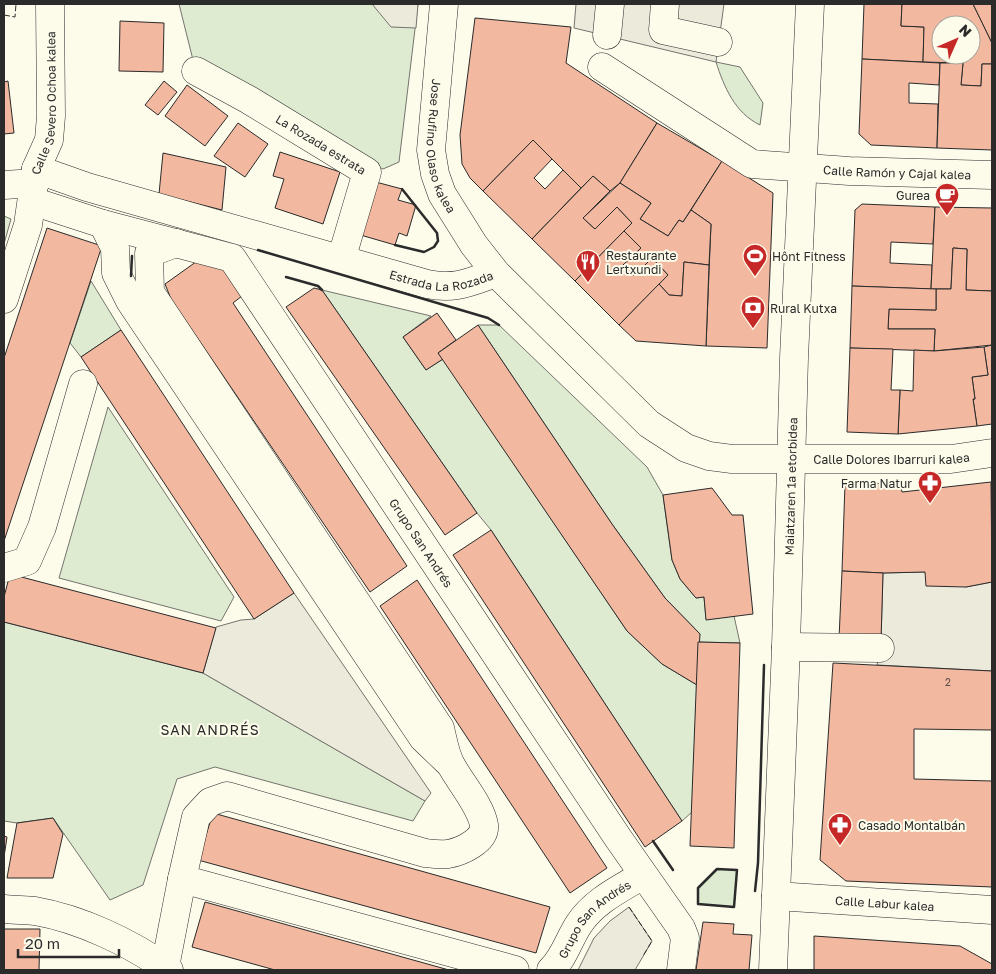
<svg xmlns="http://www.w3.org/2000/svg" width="996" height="974" font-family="'Golos Text',sans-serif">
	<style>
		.green { fill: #deebd1; stroke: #74746e }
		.parking { fill: #eceadb; stroke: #74746e }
		.building { fill: #f2b8a0; stroke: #2b2b2b; fill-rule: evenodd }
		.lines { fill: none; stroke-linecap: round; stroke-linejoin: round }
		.minor-casing { stroke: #2b2b2b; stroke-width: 29 }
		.minor { stroke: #fdfbea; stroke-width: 28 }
		.fence { stroke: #2b2b2b; stroke-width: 1; stroke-dasharray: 6 2.5; stroke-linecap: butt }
		.wall { stroke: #2b2b2b; stroke-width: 2.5 }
		.labels { text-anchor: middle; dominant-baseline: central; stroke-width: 4; stroke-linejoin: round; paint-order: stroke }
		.number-label { font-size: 10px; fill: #5d4e48 }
		.street-label { font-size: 12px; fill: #2b2b2b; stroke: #fdfbea }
		.poi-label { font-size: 12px; fill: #2b2b2b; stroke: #fdfbea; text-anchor: start }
		.neighbourhood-label { font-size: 14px; letter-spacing: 1px; fill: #2b2b2b; stroke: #fdfbea }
	</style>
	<rect width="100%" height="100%" fill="#fdfbea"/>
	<g class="green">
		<polygon points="179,4 418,4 399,162 383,169 350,155 193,60"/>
		<path d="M 716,62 L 740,67 L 763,103 L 760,125 C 735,113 724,87 716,62 Z"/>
		<polygon points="4,216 11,219 4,244"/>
		<polygon points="91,281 121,330 81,357 70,343"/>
		<polygon points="322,290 431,316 403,337 426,370 443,359 627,631 662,664 697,685 692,812 682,821 491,530 477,513"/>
		<polygon points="478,325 499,325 647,467 663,495 672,560 680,579 696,598 704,597 706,619 734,616 740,643 698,642 700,634 665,598 612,524"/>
		<polygon points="108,407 234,597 221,621 59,578"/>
		<polygon points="4,622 203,673 425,801 413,821 215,767 177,779 143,885 110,900 53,818 17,823 4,821"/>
		<polygon points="717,869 737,870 734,907 698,904 698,888"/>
	</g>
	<g class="parking">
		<polygon points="372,4 418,4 416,28 391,27"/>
		<polygon points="576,4 724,4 716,62 574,28"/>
		<polygon points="925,572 966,587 992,582 992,671 877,665 881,641 883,573"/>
		<polygon points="294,593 431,793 425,801 203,673 216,627 241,620 254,619"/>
		<polygon points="629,907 652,941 635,970 578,970 594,938 610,921"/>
	</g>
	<g class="building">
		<polygon points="864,4 902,4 901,26 924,27 923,62 862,59"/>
		<path d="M 902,4 L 973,4 L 992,43 L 992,64 L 982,64 L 981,86 L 961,85 L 963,63 L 923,62 L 924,27 L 901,26 ZM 941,25 L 971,25 L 971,55 L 941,55 Z"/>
		<polygon points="973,4 992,4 992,43"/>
		<polygon points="475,18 571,27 566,63 657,123 620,183 610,191 593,176 581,188 533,140 483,191 470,178 462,164 460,135"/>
		<polygon points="120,21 164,23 163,72 119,71"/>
		<polygon points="862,59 940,63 939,85 909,83 909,103 938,104 937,148 871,145 859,134"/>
		<polygon points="940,63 963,63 961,85 981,86 982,64 992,64 992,150 937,148"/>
		<polygon points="8,81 14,133 4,134 4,82"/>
		<polygon points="164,81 177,92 158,115 145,105"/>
		<polygon points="187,85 228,116 205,146 165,116"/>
		<polygon points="238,123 268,144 245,177 214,156"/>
		<polygon points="657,123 722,161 683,222 679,220 668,236 640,219 651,203 620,183"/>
		<polygon points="533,140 552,159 534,178 545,189 563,170 581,188 532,239 483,191"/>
		<polygon points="280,152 340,172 323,224 275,208 284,179 273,176"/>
		<polygon points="163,153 226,167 222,210 159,194"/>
		<polygon points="722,161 773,193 767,348 706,346 711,224 691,210"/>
		<polygon points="593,176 610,191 583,218 595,229 617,207 632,223 575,281 532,239"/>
		<polygon points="372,181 402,189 398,200 416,205 407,236 399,233 395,245 357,234"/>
		<polygon points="620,183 651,203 640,219 668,236 679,220 683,222 691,210 711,224 709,265 684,262 682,296 669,295 659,284 668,275 652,258 634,276 623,265 641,248 624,231 632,223 617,207 595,229 583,218"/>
		<polygon points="862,204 935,207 933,244 891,242 890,263 932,265 931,289 852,286 855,210"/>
		<polygon points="935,207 992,208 992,291 966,290 967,249 953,248 951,289 931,289"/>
		<polygon points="47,228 102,246 4,541 4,358"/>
		<polygon points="624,231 641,248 623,265 634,276 652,258 668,275 619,325 575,281"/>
		<polygon points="953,248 967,249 966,290 992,291 992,345 934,351 935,329 888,329 889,309 936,310 936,289 951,289"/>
		<polygon points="200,259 224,267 242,296 233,303 407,566 370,592 171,299 165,284"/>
		<polygon points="684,262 709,265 706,346 636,341 619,325 659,284 669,295 682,296"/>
		<polygon points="852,286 936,289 936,310 889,309 888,329 935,329 934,351 850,348"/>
		<polygon points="314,288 322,290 477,513 445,535 286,307"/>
		<polygon points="437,313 456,340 438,353 443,359 426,370 403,337"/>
		<polygon points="478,325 612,524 665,598 700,634 697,685 662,664 627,631 438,353"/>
		<polygon points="121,330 294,593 254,619 81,357"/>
		<polygon points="992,345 992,424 977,426 973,399 975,399 972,377 988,375 984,347"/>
		<polygon points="984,347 988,375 972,377 975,399 973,399 977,426 898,434 900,390 913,391 914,350 934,351"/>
		<polygon points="850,348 893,349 891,390 900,390 898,434 847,432"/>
		<polygon points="991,482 992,582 966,587 926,586 925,572 883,573 842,571 845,484 900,483 902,492"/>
		<polygon points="712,488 732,515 743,515 753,614 706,620 704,597 696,598 680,579 672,560 663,495"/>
		<polygon points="491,530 682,821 645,847 453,555"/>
		<polygon points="842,571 883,573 881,641 839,639"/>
		<polygon points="10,574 216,628 203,673 4,622 4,597"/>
		<polygon points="417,580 607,868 570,893 380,606"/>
		<polygon points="698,642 740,643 734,848 690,846"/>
		<polygon points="833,663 992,671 992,730 914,729 914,779 992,781 992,887 846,881 820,860"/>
		<polygon points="213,813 550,907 536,953 198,860"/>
		<polygon points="53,818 63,834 53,878 7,878 17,823"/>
		<polygon points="4,836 7,837 4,857"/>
		<polygon points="205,902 449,970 275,970 192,947"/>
		<polygon points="703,922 734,924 733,934 752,935 749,970 696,970"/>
		<polygon points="4,929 40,929 39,970 4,970"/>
		<polygon points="814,936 960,946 992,964 992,970 814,970"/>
	</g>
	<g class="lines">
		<defs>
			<g id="minor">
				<path id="s1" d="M 444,4 L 431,150 L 435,174 L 442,194 L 474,245 L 496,273 L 649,424 L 686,448 L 709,456 L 732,459 L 951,459 L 992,453"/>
				<polyline points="665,4 663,30 718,42"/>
				<polyline points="607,35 610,4"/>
				<path id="s2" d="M 602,67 L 752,164 L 849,171 L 992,175"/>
				<path id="s3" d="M 196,71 L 249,100 L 367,172 L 341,260"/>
				<path id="s4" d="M 36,169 L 87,187 L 427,284 C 455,290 470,282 496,273"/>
				<polyline points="4,185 35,183"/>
				<path id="s5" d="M 32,201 L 103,224 L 232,258 L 618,838 L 681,928 L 685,938 L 681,970"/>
				<polyline points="103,224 115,248 116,273 130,301 423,738 448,762"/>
				<path d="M 176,243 L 149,253 L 150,292 L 440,728 C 443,740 445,754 451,765 C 460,782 481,806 484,825 C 486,841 460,852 448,854 C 440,855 433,854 425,853 L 227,796 L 210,802 L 196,817 L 182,879 L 515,970"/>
				<path id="s6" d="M 4,299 L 28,225 L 36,169 L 49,140 L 51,116 L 50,4"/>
				<polyline points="4,568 27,561 42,527 83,384"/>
				<polyline points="786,647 880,648"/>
				<path id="s7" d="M 776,896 L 992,910"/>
				<path d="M 4,909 C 14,910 25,910 35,911 C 81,919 131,943 169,970"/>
				<polyline points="165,967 182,879"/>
				<path id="s8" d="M 551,970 C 564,958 569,939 579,924 C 594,901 620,889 643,875"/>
				<path id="s9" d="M 773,970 L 786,647 L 794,358 L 810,4"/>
			</g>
		</defs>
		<use href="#minor" class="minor-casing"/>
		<use href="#minor" class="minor"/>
		<g class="fence">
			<polyline points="4,15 15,17 16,4"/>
			<polyline points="629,907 652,941 643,956"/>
		</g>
		<g class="wall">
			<polyline points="395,245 424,252 434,247 438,241 437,233 402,189"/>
			<polyline points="258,250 488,318 499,325"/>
			<polyline points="131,276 132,256"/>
			<polyline points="286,277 318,286 322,290"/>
			<polyline points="653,841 673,870"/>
			<polygon points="717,869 737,870 734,907 698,904 698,888"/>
			<polyline points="755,891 758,863 764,665"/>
		</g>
	</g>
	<defs>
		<symbol id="cafe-pin" viewBox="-11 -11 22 30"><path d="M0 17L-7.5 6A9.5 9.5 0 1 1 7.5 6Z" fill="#c62828" stroke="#fdfbea"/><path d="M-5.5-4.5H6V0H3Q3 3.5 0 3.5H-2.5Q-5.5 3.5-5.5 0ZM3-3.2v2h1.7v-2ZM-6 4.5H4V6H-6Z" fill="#fff"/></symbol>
		<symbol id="stadium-pin" viewBox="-11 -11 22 30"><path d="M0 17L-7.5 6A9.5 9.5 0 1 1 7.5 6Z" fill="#c62828" stroke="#fdfbea"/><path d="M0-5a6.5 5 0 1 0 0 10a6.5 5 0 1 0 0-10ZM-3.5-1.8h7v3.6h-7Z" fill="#fff"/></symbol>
		<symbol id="restaurant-pin" viewBox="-11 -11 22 30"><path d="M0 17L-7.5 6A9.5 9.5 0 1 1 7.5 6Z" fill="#c62828" stroke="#fdfbea"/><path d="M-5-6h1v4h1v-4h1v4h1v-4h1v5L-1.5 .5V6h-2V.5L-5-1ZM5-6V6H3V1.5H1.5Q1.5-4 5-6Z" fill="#fff"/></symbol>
		<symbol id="bank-pin" viewBox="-11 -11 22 30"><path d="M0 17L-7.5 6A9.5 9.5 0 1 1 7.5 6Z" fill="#c62828" stroke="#fdfbea"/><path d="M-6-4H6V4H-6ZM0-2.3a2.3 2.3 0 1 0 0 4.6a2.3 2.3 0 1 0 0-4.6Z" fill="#fff"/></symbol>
		<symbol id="pharmacy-pin" viewBox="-11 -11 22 30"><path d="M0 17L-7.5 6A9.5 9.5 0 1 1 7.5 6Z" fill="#c62828" stroke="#fdfbea"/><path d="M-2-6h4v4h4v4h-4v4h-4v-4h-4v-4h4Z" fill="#fff"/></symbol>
	</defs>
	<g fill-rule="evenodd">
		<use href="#cafe-pin" x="933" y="181" width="28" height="38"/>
		<use href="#stadium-pin" x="741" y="242" width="28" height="38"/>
		<use href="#restaurant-pin" x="574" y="248" width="28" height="38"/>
		<use href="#bank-pin" x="739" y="294" width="28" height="38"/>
		<use href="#pharmacy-pin" x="916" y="469" width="28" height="38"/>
		<use href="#pharmacy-pin" x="826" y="811" width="28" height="38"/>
	</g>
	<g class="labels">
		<g class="number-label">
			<text x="948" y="682">2</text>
		</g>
		<g class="street-label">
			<text stroke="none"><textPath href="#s6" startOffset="202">Calle Severo Ochoa kalea</textPath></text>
			<text stroke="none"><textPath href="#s3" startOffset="145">La Rozada estrata</textPath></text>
			<text stroke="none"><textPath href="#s1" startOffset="144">Jose Rufino Olaso kalea</textPath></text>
			<text stroke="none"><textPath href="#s2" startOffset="324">Calle Ramón y Cajal kalea</textPath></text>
			<text stroke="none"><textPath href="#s4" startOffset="422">Estrada La Rozada</textPath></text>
			<text stroke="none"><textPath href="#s1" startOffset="754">Calle Dolores Ibarruri kalea</textPath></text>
			<text stroke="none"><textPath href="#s9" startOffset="484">Maiatzaren 1a etorbidea</textPath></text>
			<text stroke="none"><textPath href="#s5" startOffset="550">Grupo San Andrés</textPath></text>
			<text stroke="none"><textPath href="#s7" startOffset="109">Calle Labur kalea</textPath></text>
			<text stroke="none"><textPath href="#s8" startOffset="68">Grupo San Andrés</textPath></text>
		</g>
		<g class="poi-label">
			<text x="930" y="195" text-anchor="end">Gurea</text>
			<text x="606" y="255">Restaurante<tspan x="606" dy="14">Lertxundi</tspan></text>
			<text x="772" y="256">Hônt Fitness</text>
			<text x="770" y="308">Rural Kutxa</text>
			<text x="912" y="483" text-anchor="end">Farma Natur</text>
			<text x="858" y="825">Casado Montalbán</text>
		</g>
		<g class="neighbourhood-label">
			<text x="210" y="729">SAN ANDRÉS</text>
		</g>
	</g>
	<rect width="996" height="974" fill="none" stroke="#2b2b2b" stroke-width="10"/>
	<g transform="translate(956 40) rotate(45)"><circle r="24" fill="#fdfbea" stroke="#a9a89e"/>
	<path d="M0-4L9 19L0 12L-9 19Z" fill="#c62828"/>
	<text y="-8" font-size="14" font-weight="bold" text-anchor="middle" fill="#2b2b2b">N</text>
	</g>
	<path d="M18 949v8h101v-8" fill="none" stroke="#2b2b2b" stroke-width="2.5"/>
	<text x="25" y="949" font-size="15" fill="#2b2b2b" stroke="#fdfbea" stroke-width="4" paint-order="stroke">20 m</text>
</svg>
